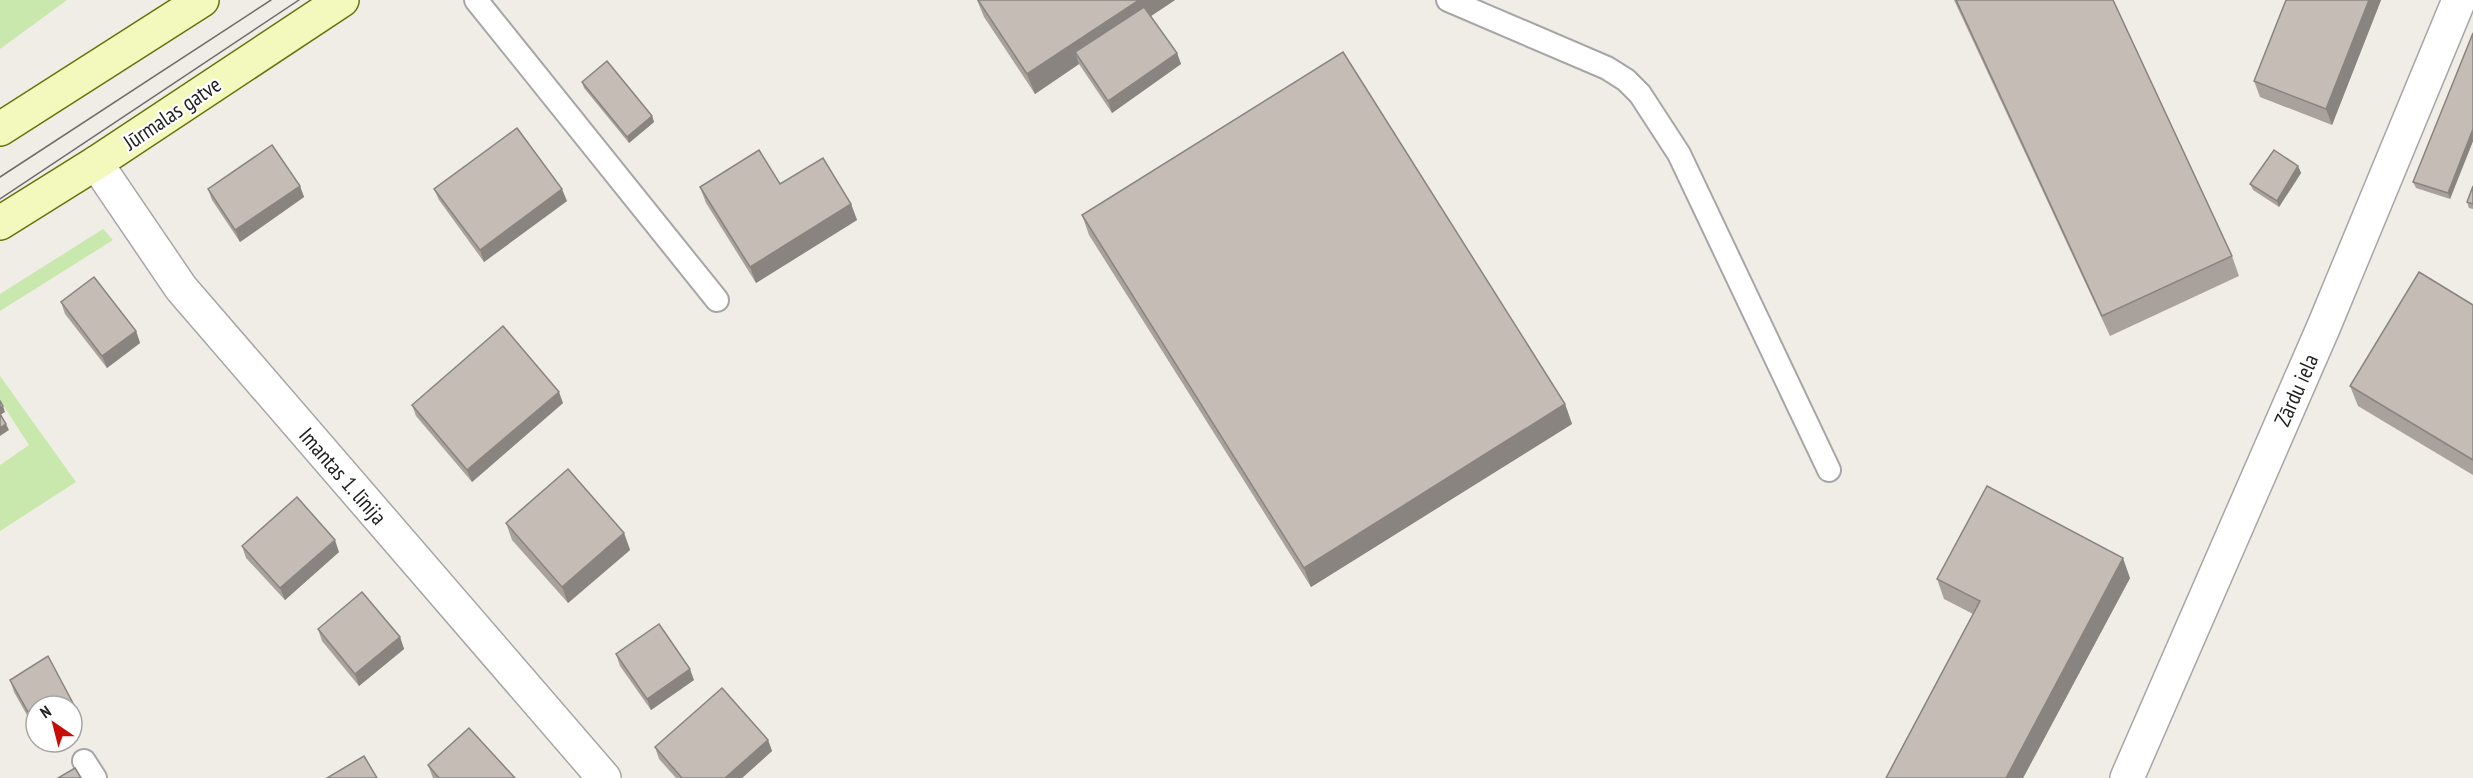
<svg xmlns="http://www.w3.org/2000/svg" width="2473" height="778" font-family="'PT Sans Narrow',sans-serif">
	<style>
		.grass { fill: #c9e8ae }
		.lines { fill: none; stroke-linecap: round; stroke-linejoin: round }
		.lane-casing { stroke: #a6a6a6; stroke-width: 26 }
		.street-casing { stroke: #a6a6a6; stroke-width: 36 }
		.secondary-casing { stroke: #657409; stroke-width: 36 }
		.lane { stroke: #fff; stroke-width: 22 }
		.street { stroke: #fff; stroke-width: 33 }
		.secondary { stroke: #f3f8bc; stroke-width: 33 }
		.tram { stroke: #6d6d6d; stroke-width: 1.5 }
		.wall { fill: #a9a29c }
		.shaded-wall { fill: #89847f }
		.building { fill: #c4bcb5; stroke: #89847f; stroke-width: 1.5 }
		.labels { text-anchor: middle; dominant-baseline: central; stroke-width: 4.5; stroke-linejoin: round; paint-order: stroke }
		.street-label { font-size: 22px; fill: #1f1f1f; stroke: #fff }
	</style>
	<rect width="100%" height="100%" fill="#f0ede6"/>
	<g class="grass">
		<polygon points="0,0 67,0 0,49"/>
		<polygon points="103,229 113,240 0,311 0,294"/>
		<polygon points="0,376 76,482 0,531 0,465 29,445 0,400"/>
	</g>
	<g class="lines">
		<defs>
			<g id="lane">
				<polyline points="476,0 717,300"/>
				<polyline points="1448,0 1607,68 1626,80 1640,94 1679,154 1829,470"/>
				<polyline points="84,761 95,778"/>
			</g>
			<g id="street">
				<polyline points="96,163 181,288 604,778"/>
				<polyline points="2127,778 2324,326 2459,0"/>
			</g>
			<g id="secondary">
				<polyline points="0,129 202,0"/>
				<polyline points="0,223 96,163 342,0"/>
			</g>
		</defs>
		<use href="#lane" class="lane-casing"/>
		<use href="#street" class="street-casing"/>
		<use href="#secondary" class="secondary-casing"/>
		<use href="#lane" class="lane"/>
		<use href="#street" class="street"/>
		<use href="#secondary" class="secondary"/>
		<g class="tram">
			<polyline points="0,177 271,0"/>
			<polyline points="0,199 299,0"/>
		</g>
	</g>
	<g class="wall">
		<polygon points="977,0 1175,0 1151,16 1177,53 1181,64 1112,113 1079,64 1035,94 984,17"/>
		<polygon points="1954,0 2113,0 2232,256 2239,276 2110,336"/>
		<polygon points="2286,0 2381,0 2332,125 2260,97 2254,81"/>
		<polygon points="2473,33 2473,141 2450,199 2416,188 2413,182"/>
		<polygon points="582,82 652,116 654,122 629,143 584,88"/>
		<polygon points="2298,166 2301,173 2279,207 2253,190 2250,184"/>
		<polygon points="780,184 851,204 857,220 756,283 706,203 700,187"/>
		<polygon points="300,186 304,197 240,242 212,200 208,189"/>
		<polygon points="2473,186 2473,209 2469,208 2467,202"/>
		<polygon points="434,189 567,201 484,262 439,200"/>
		<polygon points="1082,215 1565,404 1572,424 1311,587 1089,235"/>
		<polygon points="61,302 136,331 140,343 107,368 65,314"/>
		<polygon points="2473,305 2473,475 2358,406 2350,386"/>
		<polygon points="563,403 472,482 416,416 412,405"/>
		<polygon points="506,523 624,533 630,550 568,603 512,540"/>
		<polygon points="242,546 339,552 285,600 246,558"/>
		<polygon points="2130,578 2023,778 1886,778 1973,614 1944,599 1937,579"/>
		<polygon points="318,629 400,637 404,649 359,686 322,641"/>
		<polygon points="616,654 694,680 651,710 620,666"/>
		<polygon points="10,680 75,707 80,719 72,723 72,706 36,706 36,722 32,724 14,692"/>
		<polygon points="768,740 772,751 742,778 676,778 659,759 655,747"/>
		<polygon points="428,765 515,778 433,778"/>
	</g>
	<g class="shaded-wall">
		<polygon points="1139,0 1175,0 1082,62 1075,52 1079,64 1035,94 1027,74"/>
		<polygon points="2369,0 2381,0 2332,125 2326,109"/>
		<polygon points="1177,53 1181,64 1112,113 1108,101"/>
		<polygon points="652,116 654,122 629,143 627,137"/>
		<polygon points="2473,129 2473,141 2450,199 2448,193"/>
		<polygon points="2298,166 2301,173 2279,207 2277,201"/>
		<polygon points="300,186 304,197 240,242 235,230"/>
		<polygon points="562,189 567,201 484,262 480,250"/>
		<polygon points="851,204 857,220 756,283 750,267"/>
		<polygon points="136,331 140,343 107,368 102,356"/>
		<polygon points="559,392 563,403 472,482 467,470"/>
		<polygon points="1565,404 1572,424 1311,587 1304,568"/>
		<polygon points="3,406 5,412 0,415 0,408"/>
		<polygon points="6,424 9,430 0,436 0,428"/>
		<polygon points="624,533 630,550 568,603 562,587"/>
		<polygon points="335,540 339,552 285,600 280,588"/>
		<polygon points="2123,558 2130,578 2023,778 2006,778"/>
		<polygon points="400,637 404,649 359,686 355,674"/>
		<polygon points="690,669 694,680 651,710 647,699"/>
		<polygon points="768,740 772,751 742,778 725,778"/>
	</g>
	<g class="building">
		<polygon points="978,0 1139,0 1027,74"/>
		<polygon points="1956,0 2113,0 2232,256 2102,316"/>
		<polygon points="2286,0 2369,0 2326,109 2254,81"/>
		<polygon points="1144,7 1177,53 1108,101 1075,52"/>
		<polygon points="2473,33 2473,129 2448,193 2413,182"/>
		<polygon points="1343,52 1565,404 1304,568 1082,215"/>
		<polygon points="607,61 652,116 627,137 582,82"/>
		<polygon points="517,128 562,189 480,250 434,189"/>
		<polygon points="272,145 300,186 235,230 208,189"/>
		<polygon points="759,150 780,184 823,158 851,204 750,267 700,187"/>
		<polygon points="2274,150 2298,166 2277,201 2250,184"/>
		<polygon points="2473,186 2473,204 2467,202"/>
		<polygon points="2419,272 2473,305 2473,460 2350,386"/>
		<polygon points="94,277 136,331 102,356 61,302"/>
		<polygon points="503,326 559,392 467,470 412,405"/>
		<polygon points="0,401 3,406 0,408"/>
		<polygon points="0,414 6,424 0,428"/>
		<polygon points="568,469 624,533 562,587 506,523"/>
		<polygon points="1987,486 2123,558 2006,778 1886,778 1980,601 1937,579"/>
		<polygon points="297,497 335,540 280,588 242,546"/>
		<polygon points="362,592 400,637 355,674 318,629"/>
		<polygon points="659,624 690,669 647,699 616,654"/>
		<polygon points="48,656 75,707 72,709 72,706 50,706 47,701 39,706 36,706 36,708 28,712 10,680"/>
		<polygon points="722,688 768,740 725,778 682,778 655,747"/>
		<polygon points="469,728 515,778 439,778 428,765"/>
		<polygon points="364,756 377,778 327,778"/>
		<polygon points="75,768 81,778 58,778"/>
	</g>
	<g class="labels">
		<g class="street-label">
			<text transform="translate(172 113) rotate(-34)">Jūrmalas gatve</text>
			<text transform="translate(2296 390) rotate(-66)">Zārdu iela</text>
			<text transform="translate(343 476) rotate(49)">Imantas 1. līnija</text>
		</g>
	</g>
	<g transform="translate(54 724) rotate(325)"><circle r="28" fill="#ffffff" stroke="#a5a5a5" stroke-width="1.5"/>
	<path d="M0-4.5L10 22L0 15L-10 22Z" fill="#c80c07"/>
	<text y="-9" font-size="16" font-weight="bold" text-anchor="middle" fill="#1f1f1f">N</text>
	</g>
</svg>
